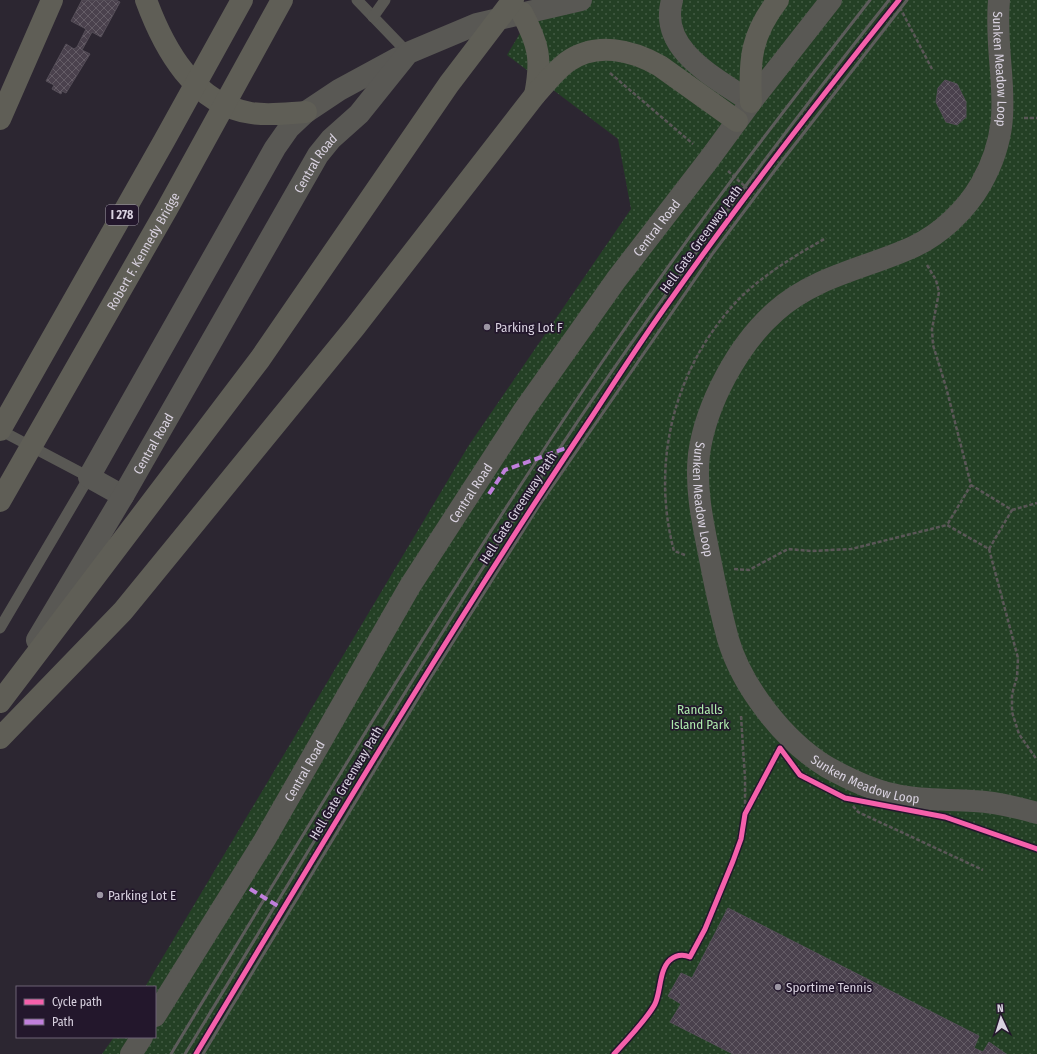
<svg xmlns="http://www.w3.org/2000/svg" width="1037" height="1054" font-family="'Fira Sans Condensed',sans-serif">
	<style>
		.park { fill: url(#park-dots) }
		.building { fill: url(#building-cross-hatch); stroke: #554e58 }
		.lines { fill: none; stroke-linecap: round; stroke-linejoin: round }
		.path { stroke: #5b5758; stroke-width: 2.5; stroke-dasharray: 4 2; stroke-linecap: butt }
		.service { stroke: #595854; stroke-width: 11 }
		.minor { stroke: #595854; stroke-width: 22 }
		.tertiary { stroke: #595854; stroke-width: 22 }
		.motorway { stroke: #5f5e56; stroke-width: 22 }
		.rail { stroke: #5d5c5b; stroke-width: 3 }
		.motorway-bridge { stroke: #5f5e56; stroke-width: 22 }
		.quiet { stroke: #c07fdc; stroke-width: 4; stroke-dasharray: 8 4; stroke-linecap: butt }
		.cycleway-casing { stroke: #23172c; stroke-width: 8 }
		.cycleway { stroke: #f560ab; stroke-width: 5 }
		.poi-dot { fill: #9c96a3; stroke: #23172c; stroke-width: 1.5 }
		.labels { text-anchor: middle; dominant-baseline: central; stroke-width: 3.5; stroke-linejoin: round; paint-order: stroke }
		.shield { fill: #23172c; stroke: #a29aaa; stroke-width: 1 }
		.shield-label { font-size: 12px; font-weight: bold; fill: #d9d2e0 }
		.street-label { font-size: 13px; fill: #d9d2e0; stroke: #23172c }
		.poi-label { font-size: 13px; fill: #d9d2e0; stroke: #23172c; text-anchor: start }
		.park-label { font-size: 13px; fill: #adeaac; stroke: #23172c }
	</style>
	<defs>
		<pattern id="park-dots" width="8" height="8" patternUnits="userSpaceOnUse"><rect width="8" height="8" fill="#244025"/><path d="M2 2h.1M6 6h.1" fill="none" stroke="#435b44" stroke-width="1.8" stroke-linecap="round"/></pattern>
		<pattern id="building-cross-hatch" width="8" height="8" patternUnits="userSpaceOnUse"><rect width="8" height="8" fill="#4a414d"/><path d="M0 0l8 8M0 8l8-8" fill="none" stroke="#645c66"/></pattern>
	</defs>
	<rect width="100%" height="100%" fill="#2c2631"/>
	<polygon class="park" points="540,0 1037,0 1037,1054 102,1054 114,1037 155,1037 155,987 145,987 469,445 631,209 618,139 507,55"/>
	<g class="building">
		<polygon points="82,0 116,0 120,2 101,37 92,32 82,50 90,54 66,93 62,91 61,94 52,89 54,85 46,81 66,44 74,49 77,47 86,29 71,21"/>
		<polygon points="945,80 957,84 966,102 966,117 957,125 946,122 936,102 938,88"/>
		<polygon points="728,908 979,1036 974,1048 983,1052 989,1042 1006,1054 733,1054 670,1022 681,1004 668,996 681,973 692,978"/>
	</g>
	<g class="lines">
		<g class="path">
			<polyline points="897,2 932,69"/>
			<polyline points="610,73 693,144"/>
			<polyline points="1024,118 1037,118"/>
			<polyline points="728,171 750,191"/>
			<polyline points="927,265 936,280 939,292 932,329 933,345 946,387 971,485 1012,510 989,549 947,525 971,485"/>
			<polyline points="1012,510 1037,503"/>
			<polyline points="989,549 1018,658 1017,677 1012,694 1012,712 1019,734 1037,760"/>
			<path d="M 685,555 L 674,551 C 650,461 675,364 741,297 C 766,273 796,255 826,238"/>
			<polyline points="734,569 749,570 788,549 812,551 851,549 947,525"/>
			<polyline points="741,716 745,778 745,813"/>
			<polyline points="853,806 858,812 983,870"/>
			<polyline points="963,824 1037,849"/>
			<path d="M 614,1054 C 626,1041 647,1019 655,1004 C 661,991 659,970 670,960 C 676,955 683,954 690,957 L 705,929 L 733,861 L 741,839 L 745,814 L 776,756"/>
		</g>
		<g class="service">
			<polyline points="357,0 408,53"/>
			<polyline points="373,17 385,0"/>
			<polyline points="0,430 89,477 0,628"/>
		</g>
		<g class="minor">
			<path id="s1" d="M 999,0 C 993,69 1020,116 981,184 C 966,210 941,234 913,247 C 867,268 815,276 776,311 C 738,344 706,404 699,454 C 695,489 703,524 710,559 C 715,585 721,613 728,639 C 742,687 784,741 827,767 C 847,778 869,789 892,794 C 919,801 946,799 974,801 C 996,802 1016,807 1037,813"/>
			<polyline points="123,496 89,477 275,148 289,128 306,112"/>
		</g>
		<g class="tertiary">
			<path d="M 672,0 C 658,51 717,78 751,102"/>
			<polyline points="306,112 339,90 398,58"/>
			<path id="s2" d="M 37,640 L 123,496 L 318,155 L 331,139 L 359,114 L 408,53 L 477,24 L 581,0"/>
			<path id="s3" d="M 155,1016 L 264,841 L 410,586 L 524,410 L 616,280 L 710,158 L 751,102 L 831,0"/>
			<polyline points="131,1054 142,1037"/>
		</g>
		<g class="motorway">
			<path d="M 146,0 C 164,49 194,104 251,113 C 269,116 288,113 306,112"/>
			<path d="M 522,13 C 539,45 542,59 535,95"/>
			<path d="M 751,102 C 749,59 751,35 778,0"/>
			<polyline points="0,119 52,0"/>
			<path d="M 0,738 L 123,611 L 355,327 L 535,95 C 545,84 555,71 567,62 C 596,41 632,50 660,66 L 737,121"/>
		</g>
		<g class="rail">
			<path d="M 171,1054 C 320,807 467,558 630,321 C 706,211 788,105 870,0"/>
			<path d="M 185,1054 C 298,869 409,682 526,500 C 637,327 761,161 889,0"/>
			<polyline points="203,1054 429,680 538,507 713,253 775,170 907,0"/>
		</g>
		<g class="motorway-bridge">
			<polyline points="0,430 164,141 242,0"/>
			<path id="s4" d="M 0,501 L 167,209 L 282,0"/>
			<polyline points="0,702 260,359 449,84 513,0"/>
		</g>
		<g class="quiet">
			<polyline points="489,494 505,470 572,446"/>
			<polyline points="250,889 283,909"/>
		</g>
		<defs>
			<g id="cycleway">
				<path d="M 196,1054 C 324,841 451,627 589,421 C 616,380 642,339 671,299 C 743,197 820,98 899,0"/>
				<path d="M 614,1054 C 626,1041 647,1019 655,1004 C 661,991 659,970 670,960 C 676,955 683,954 690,957 L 705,929 L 733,861 L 741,839 L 745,814 L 780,748 L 800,775 L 845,798 L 945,817 L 1037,849"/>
			</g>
		</defs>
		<use href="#cycleway" class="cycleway-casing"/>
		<use href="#cycleway" class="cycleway"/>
	</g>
	<g class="poi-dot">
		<circle cx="487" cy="327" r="4"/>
		<circle cx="100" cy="895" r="4"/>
		<circle cx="778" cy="987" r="4"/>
	</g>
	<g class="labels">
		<rect class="shield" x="106" y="205" width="32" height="20" rx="3"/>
		<g class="shield-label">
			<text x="122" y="215">I 278</text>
		</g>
		<g class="street-label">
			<text stroke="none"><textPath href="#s1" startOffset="69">Sunken Meadow Loop</textPath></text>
			<text stroke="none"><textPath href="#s2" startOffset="552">Central Road</textPath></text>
			<text stroke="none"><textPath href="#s3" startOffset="935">Central Road</textPath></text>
			<text transform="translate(701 239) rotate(-54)">Hell Gate Greenway Path</text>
			<text stroke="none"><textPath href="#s4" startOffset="288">Robert F. Kennedy Bridge</textPath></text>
			<text stroke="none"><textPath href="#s2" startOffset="228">Central Road</textPath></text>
			<text stroke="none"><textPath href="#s3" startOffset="611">Central Road</textPath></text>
			<text stroke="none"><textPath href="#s1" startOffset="645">Sunken Meadow Loop</textPath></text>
			<text transform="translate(518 508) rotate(-57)">Hell Gate Greenway Path</text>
			<text stroke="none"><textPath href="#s3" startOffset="287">Central Road</textPath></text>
			<text stroke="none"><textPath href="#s1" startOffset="993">Sunken Meadow Loop</textPath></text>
			<text transform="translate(346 783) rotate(-59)">Hell Gate Greenway Path</text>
		</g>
		<g class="poi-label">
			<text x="495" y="327">Parking Lot F</text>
			<text x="108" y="895">Parking Lot E</text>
			<text x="786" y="987">Sportime Tennis</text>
		</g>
		<g class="park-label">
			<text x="700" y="709">Randalls<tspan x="700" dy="15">Island Park</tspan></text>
		</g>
	</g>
	<rect x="16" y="986" width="140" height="52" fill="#23172c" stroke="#6c6274"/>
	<rect x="24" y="999" width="20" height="6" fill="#f560ab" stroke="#6c6274"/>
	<text x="52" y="1006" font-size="12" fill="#d9d2e0">Cycle path</text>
	<rect x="24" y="1019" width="20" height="6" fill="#c07fdc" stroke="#6c6274"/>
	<text x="52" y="1026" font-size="12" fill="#d9d2e0">Path</text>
	<g transform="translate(1001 1018) rotate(356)" stroke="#23172c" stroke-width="3" paint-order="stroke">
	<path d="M0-3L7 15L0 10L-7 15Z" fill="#d9d2e0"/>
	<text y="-6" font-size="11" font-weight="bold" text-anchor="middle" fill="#d9d2e0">N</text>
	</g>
</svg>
